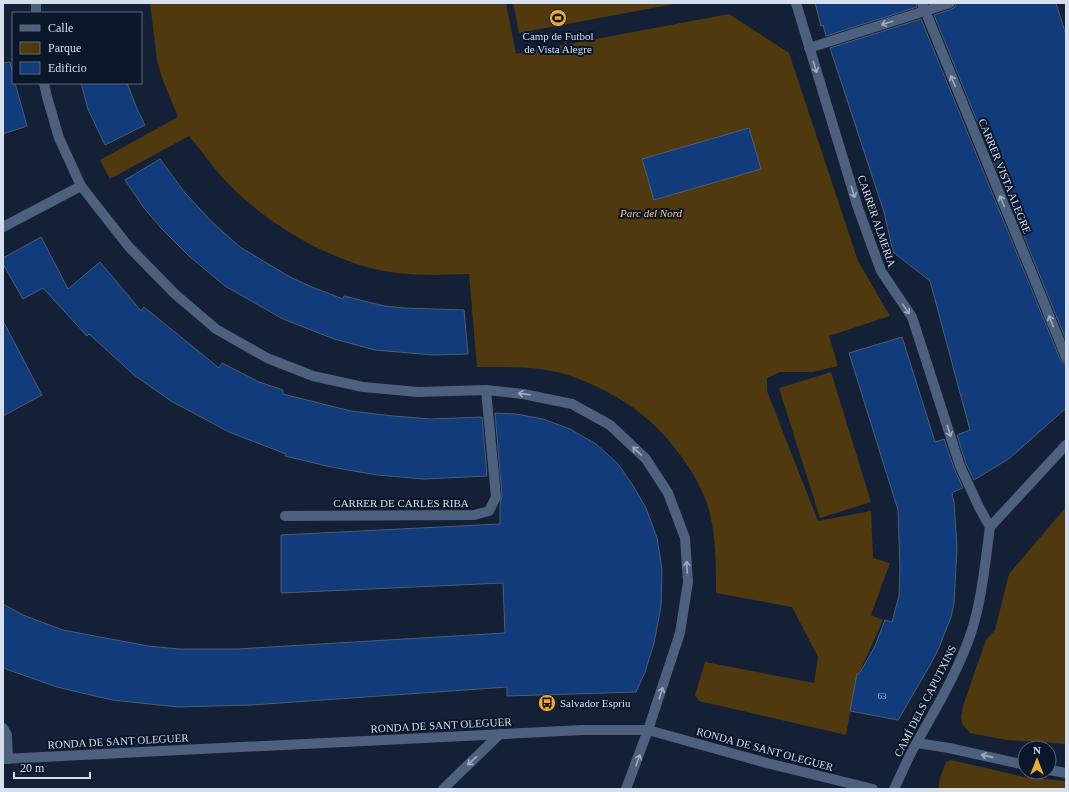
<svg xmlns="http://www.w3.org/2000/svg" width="1069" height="792" font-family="'Times New Roman',serif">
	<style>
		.green { fill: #51390f }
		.building { fill: #113b7a; stroke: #4d5d75 }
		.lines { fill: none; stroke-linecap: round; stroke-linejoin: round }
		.minor { stroke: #4d607d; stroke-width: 10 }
		.oneway { stroke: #9facc1 }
		.labels { text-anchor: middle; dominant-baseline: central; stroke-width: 4; stroke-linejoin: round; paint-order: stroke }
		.number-label { font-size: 9px; fill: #a5b6d1 }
		.poi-label { font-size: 11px; fill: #d6dfee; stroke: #0a172b }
		.street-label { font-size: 11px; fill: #d6dfee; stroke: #0a172b }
		.park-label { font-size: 11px; font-style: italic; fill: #fdc976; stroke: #0a172b }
	</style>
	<rect width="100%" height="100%" fill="#132035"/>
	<g class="green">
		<path d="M 150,3 L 506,3 L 516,54 L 729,14 L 789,53 L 858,261 L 890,316 L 829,336 L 838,366 L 813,372 L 780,372 L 767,378 L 767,391 L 818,521 L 871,511 L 873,558 L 890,563 L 871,615 L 883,620 L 856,680 L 846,735 L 699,701 L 695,695 L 705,662 L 814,683 L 818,657 L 792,607 L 716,593 C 716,566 716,540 710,514 C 702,479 669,435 640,413 C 619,396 593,384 568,375 C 539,366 507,367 477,367 L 469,274 C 443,275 416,276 390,272 C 331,263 261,221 221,176 C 210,163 200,149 189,136 L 110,179 L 100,160 L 178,117 L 162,78 L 157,60 Z"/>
		<polygon points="513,3 680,3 519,33"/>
		<polygon points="831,372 871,502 820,518 779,388"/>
		<polygon points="1066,507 1066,744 1007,740 970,733 962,724 961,717 963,706 986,640 995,630 1009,574"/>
		<polygon points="951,760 1024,777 1066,781 1066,789 938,789 940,778 946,762"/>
	</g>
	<g class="building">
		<polygon points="815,3 916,3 917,7 826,36 823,25 821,26"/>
		<polygon points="956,3 1056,3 1066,35 1066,340 934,15 952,9 955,7"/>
		<polygon points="921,19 1060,359 1062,362 1066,363 1066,408 1010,458 974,480 966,464 957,435 970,430 930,281 893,252 884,212 830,48"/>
		<polygon points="10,62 13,75 13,83 15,83 27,126 3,134 3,63"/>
		<polygon points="81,83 127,83 137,109 145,125 105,145 88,109"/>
		<polygon points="749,128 761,169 654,200 642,159"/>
		<polygon points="160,159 185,193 213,223 240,247 275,268 292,278 312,287 343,299 344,296 384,306 404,308 464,310 468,354 433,355 375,350 334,339 283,319 225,286 189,256 161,228 144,208 125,180"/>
		<polygon points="41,237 68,289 100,262 141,311 144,307 219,368 222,363 259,382 283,390 283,394 351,411 393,416 431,419 482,417 487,476 424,479 377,475 331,467 285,456 286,454 229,432 171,401 134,375 89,334 87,336 43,288 23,299 3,264 3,258"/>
		<polygon points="3,321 42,395 3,416"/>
		<polygon points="902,337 935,442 944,439 954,468 963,488 953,492 952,496 954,501 957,548 954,603 951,617 938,650 929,667 898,720 850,711 857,674 859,674 875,646 885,620 892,622 899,596 900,568 898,510 849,353"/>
		<polygon points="495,413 516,414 543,419 570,429 596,444 618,464 632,484 646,508 657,538 662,569 661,606 654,643 645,672 636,692 507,696 507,687 252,705 178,707 112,700 57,687 3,668 3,604 23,615 63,630 148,646 179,649 237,649 505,633 503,583 281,593 281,535 500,524 500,504 502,496"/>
	</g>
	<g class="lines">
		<g class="minor">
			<polyline points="36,3 36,13"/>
			<polyline points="796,3 858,208 881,271 912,317 960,466 979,507 990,527"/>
			<polyline points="922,3 1066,357"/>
			<polyline points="809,48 950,3"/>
			<polyline points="44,83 47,97 59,138 81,186 129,247 175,294 216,329 267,358 313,376 363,387 418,392 486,390 523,394 572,404 610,425 646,459 668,493 685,538 688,582 680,633 648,730 626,789"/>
			<polyline points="3,227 81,186"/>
			<polyline points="285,516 474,515 489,511 496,497 486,390"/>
			<polyline points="990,527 1066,445"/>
			<polyline points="3,728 7,735 8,759"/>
			<polyline points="917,743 949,748 1025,765"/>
			<polyline points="3,759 583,730 648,730 763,762 873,789"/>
			<polyline points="1049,770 1066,773"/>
			<polyline points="443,789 500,734"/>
			<path d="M 894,789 C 902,773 908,757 917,742 C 936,708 957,673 970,636 C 982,601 985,563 990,527"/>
		</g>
	</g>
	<defs><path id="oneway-shaft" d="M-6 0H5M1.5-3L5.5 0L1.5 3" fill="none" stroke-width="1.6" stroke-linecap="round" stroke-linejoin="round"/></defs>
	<g class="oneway">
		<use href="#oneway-shaft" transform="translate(887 23) rotate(162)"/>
		<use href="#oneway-shaft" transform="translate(815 67) rotate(73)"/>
		<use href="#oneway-shaft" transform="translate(953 81) rotate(-112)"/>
		<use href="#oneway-shaft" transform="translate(853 192) rotate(73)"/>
		<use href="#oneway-shaft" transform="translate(1002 201) rotate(-112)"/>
		<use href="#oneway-shaft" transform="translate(906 309) rotate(55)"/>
		<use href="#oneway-shaft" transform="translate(1051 321) rotate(-112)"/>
		<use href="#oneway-shaft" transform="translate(524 394) rotate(-172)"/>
		<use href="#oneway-shaft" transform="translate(949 431) rotate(73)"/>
		<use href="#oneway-shaft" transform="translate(637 451) rotate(-137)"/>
		<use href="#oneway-shaft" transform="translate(687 567) rotate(-93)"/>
		<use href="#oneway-shaft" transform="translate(661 693) rotate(-72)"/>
		<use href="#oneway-shaft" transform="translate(987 756) rotate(-167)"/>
		<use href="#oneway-shaft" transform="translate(638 760) rotate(-70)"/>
		<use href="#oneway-shaft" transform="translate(472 761) rotate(137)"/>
	</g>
	<defs>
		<symbol id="stadium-disc" viewBox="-11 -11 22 22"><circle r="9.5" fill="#e9aa38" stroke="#0a172b"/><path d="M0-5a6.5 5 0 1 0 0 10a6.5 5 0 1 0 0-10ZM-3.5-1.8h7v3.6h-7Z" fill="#111"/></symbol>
		<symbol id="bus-disc" viewBox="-11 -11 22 22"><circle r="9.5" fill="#e9aa38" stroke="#0a172b"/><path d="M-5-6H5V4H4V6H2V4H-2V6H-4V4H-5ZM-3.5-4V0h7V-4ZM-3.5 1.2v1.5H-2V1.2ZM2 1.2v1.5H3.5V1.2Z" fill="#111"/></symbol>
	</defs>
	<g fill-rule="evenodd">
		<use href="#stadium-disc" x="548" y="8" width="20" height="20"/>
		<use href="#bus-disc" x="537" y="693" width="20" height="20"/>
	</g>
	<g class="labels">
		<g class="number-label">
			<text x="882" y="696">63</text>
		</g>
		<g class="poi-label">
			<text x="558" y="36">Camp de Futbol<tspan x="558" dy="13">de Vista Alegre</tspan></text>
			<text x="560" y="703" text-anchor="start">Salvador Espriu</text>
		</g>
		<g class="street-label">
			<text transform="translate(1005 176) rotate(68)">CARRER VISTA ALEGRE</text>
			<text transform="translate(877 221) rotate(71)">CARRER ALMERIA</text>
			<text x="401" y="503">CARRER DE CARLES RIBA</text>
			<text transform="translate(925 701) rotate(-63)">CAMÍ DELS CAPUTXINS</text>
			<text transform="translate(441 725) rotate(-3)">RONDA DE SANT OLEGUER</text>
			<text transform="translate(118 741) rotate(-3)">RONDA DE SANT OLEGUER</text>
			<text transform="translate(765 749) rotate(15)">RONDA DE SANT OLEGUER</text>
		</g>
		<g class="park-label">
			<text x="651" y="213">Parc del Nord</text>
		</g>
	</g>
	<rect width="1069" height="792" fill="none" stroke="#d6dfee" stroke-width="8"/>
	<rect x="12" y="12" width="130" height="72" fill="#0a172b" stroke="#5c6779"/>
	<rect x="20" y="25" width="20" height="6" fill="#4d607d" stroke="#5c6779"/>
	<text x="48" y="32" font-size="12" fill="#d6dfee">Calle</text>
	<rect x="20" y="42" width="20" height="12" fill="#51390f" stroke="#5c6779"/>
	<text x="48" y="52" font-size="12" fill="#d6dfee">Parque</text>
	<rect x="20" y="62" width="20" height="12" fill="#113b7a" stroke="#5c6779"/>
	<text x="48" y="72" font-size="12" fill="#d6dfee">Edificio</text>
	<g transform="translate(1037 760)"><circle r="19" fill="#0a172b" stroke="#5c6779"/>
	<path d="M0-3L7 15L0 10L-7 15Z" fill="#e9aa38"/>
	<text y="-6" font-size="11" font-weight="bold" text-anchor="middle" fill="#d6dfee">N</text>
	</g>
	<path d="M14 772v6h76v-6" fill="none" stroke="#d6dfee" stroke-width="2"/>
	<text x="20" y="772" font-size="12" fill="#d6dfee" stroke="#0a172b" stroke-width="3" paint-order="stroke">20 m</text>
</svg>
